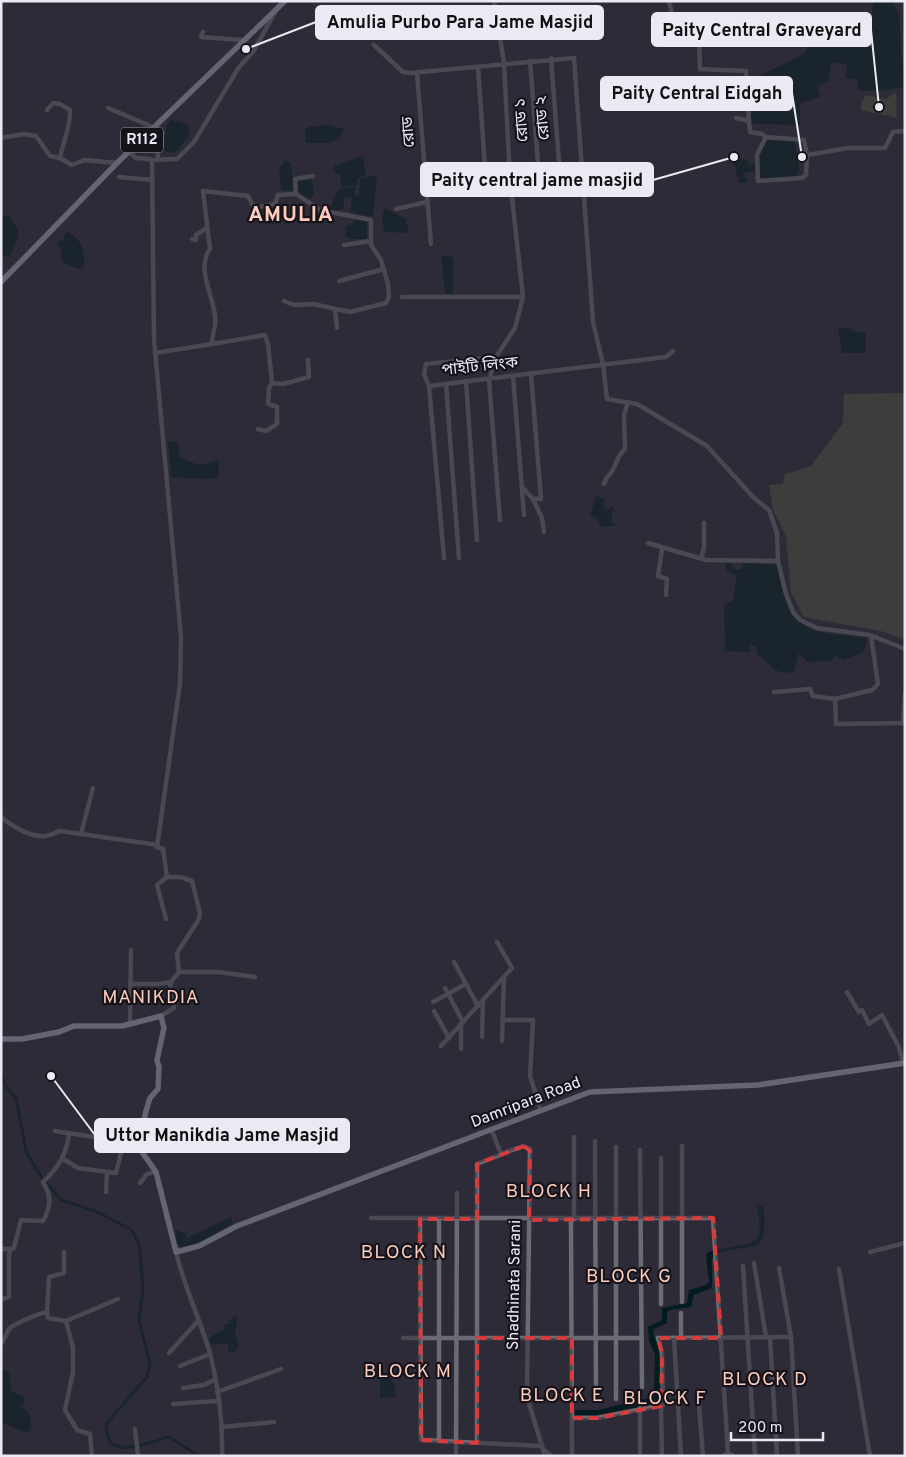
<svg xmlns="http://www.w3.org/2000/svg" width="906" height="1457" font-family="Overpass,'Noto Sans Bengali',sans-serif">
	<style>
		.green { fill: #51523f }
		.water { fill: #031c1f }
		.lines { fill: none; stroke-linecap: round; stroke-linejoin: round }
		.canal { stroke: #031c1f; stroke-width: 3 }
		.minor { stroke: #6a6b73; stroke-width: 4.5 }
		.major { stroke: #a7a8b8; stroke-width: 5.5 }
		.marked { fill: none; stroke: #d83b3c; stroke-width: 4; stroke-dasharray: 10 6; stroke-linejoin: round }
		.labels { text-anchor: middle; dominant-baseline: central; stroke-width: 4.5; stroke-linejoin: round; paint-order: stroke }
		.shield { fill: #16141b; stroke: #aba9b2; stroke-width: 1 }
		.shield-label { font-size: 15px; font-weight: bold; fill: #ebe9f3 }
		.street-label { font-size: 16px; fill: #ebe9f3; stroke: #16141b }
		.quarter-label { font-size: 19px; letter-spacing: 1px; fill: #fdccbc; stroke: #16141b }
		.district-label { font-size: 21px; font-weight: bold; letter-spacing: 1px; fill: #fdccbc; stroke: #16141b }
		.leader { fill: none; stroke: #ebe9f3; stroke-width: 2 }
		.callout-dot { fill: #ebe9f3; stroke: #16141b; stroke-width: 2 }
		.callout { fill: #ebe9f3; stroke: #ebe9f3; stroke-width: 2 }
		.callout-label { font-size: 18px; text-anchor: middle; font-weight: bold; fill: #111 }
	</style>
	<rect width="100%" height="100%" fill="#2e2b39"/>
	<g class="green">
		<polygon points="896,92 897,118 861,110 861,103 866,95 886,99"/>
		<polygon points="905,393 905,640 885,632 804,617 791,592 786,536 773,510 769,485 783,484 785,474 811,466 843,423 844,394"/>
	</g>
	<g class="water">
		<path d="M 873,1 L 892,1 L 899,15 L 904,88 C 886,89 878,93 859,90 L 857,80 L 845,78 L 847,65 L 831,62 L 828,82 L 817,86 L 820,97 L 800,103 L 800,125 L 751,124 L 750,80 L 804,54 L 819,31 L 871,35 Z"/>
		<polygon points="171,120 188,124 189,135 178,150 170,153 163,150 167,124"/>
		<polygon points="328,125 344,129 339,139 328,143 306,143 305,130 308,127"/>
		<polygon points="766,140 795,141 799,169 796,177 761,180 759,155"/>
		<polygon points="363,156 366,175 357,179 358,185 341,187 340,175 335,173 334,166"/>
		<polygon points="745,159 748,160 748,165 757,165 758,170 744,173 748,182 739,183 734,163 737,160"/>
		<polygon points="286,160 291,163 294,191 281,190 279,168"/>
		<polygon points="374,175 377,176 373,217 350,212 352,198 344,197 344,209 336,211 327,209 331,206 338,189 355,187 355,196 359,196 360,179"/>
		<polygon points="311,178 314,193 311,199 298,193 297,181"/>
		<polygon points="385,208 406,219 409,233 384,232 382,218"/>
		<path d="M 8,215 C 23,233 20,236 10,255 L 1,257 L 1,217 Z"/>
		<polygon points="355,219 364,219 367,223 367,239 351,239 346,236 347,226 352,225"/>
		<path d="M 69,232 C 82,240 87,254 83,268 L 77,268 L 62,262 L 61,250 L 57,243 L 59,241 L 64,240 L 65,233 Z"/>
		<polygon points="441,256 453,257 453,294 445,294"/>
		<polygon points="848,327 854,332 866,333 866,353 842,353 838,329"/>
		<polygon points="168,442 178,442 180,458 199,465 219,460 218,477 208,479 171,477"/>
		<polygon points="596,496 604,499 604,508 609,510 609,507 614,507 611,521 617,526 601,526 596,517 590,515"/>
		<path d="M 725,563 L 730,563 L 736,570 L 742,569 L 743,563 L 777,565 C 783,595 789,626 824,633 C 838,636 852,635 866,638 C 868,656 856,654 844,660 L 836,656 L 830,661 L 807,662 L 799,653 L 794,672 C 773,676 772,664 756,653 L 757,646 L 750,645 L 749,652 L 725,651 L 724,604 L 733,600 L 737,576 L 727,571 Z"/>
		<path d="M 757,1205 L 763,1206 C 772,1266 740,1237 712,1258 L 712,1288 L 694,1295 L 691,1307 L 670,1310 L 667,1312 L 667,1323 L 654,1329 C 652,1337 656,1339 659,1347 C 662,1355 662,1395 660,1403 L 596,1415 L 575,1415 L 575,1410 L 598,1410 L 654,1397 L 655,1354 L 649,1341 L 648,1327 L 662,1320 L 662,1308 L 687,1303 L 689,1290 L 706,1285 L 709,1282 L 706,1256 L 708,1252 L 750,1243 L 758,1238 L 760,1225 Z"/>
		<path d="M 231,1217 L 233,1223 C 217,1232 199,1246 181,1247 L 177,1243 L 176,1230 L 185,1233 L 187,1238 Z"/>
		<polygon points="236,1315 237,1322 235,1333 239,1347 233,1353 227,1352 229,1347 226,1343 215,1345 210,1343 210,1337 225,1329 223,1324 229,1324 228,1321"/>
		<polygon points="5,1370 9,1372 12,1392 25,1397 24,1405 19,1406 28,1411 31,1420 30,1430 26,1433 1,1422 1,1371"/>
		<polygon points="383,1377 390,1377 395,1385 396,1397 380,1398 380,1380"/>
	</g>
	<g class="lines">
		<path class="canal" d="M 1,1076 L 7,1088 L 16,1098 L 26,1151 L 41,1177 L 61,1200 L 93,1210 L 132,1230 L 140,1248 L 143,1291 L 139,1321 L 150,1363 L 147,1377 L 106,1424 C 107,1429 107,1436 109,1440 C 118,1457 156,1440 169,1437 L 199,1456"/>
		<g class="minor">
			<polyline points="669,1 679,43 699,41 700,69 746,71 749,121"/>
			<polyline points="203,32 201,37 243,40"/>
			<polyline points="374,45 403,72 410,73 574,58 593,322 603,364 607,399 637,404 707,446 754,498 769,510 777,533 778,561 786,594 793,612 800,620 817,628 870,635 905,649"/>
			<polyline points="551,58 560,175"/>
			<polyline points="530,61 539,177"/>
			<polyline points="478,67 486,182"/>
			<polyline points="417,74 431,244"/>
			<polyline points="108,108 155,128"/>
			<path d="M 47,110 L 53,103 L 60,104 L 70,110 C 71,126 63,142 60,158 L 72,165 L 85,160 L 117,163"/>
			<polyline points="736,118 749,121 750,132 762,134 766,137 804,140 807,155 806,175 802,178 758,181 757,155 766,137"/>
			<polyline points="156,137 158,158"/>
			<polyline points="1,138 24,134 36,136 50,156 60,158"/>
			<polyline points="129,152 136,158 150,159 152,162 154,339 181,637 180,684 157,847 163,849 167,877 157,885 166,919"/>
			<polyline points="807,155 848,148 885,148 893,132 905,131"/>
			<polyline points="151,160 177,159 194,142 239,67 253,52 278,7"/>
			<polyline points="119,177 153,180"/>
			<polyline points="426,189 600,171"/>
			<polyline points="296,194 295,179 313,176"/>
			<polyline points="396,209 427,202"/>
			<polyline points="192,239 196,240 196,235 207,228"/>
			<polyline points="344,245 370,241"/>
			<polyline points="339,281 384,269"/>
			<polyline points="402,297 523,297"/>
			<polyline points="335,310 337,328"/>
			<polyline points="212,344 265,335 268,344 272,383 269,388 268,404 277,407 277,424 266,431 258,429"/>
			<path d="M 155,353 L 212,344 C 212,337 214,331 215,325 C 218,301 194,271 210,249 L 203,191 L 248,196 L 253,205 L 259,207 L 275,204 L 278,195 L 296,194 L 320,210 L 371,220 L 371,245 L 381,260 L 388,284 L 389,297 L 386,303 L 350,312 L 313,304 L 294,305 L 284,301"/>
			<polyline points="496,357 489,380 500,520"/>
			<polyline points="513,376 524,515"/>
			<polyline points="466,381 477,540"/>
			<polyline points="272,383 283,384 309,377 308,360"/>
			<polyline points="446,384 459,558"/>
			<polyline points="429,386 424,374 426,364 496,357 515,328 523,297 510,180 504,63 494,1"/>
			<path d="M 604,484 L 607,477 C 616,471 615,457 625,449 L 624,415 L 628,402"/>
			<polyline points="522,487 533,499 541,499 531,374"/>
			<polyline points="533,499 542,518 544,532"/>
			<polyline points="648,543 706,560 778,561"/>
			<polyline points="662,549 658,576 667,579 666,595"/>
			<polyline points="444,558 429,386 666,357 673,351"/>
			<polyline points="701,558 704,548 704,523"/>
			<polyline points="774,692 810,689 813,696 835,699 836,724 903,723 905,694"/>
			<polyline points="835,699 872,690 878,684 871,636"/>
			<path d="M 1,817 C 11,826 32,838 45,836 C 51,836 54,833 60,831 L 158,845"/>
			<polyline points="81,834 93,788"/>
			<polyline points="167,877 180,877 192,881 200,913 199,919 177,953 179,972"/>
			<polyline points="454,962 478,1006"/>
			<polyline points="130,984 158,984 171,982"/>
			<polyline points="445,988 463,1022"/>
			<polyline points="847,992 859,1012 862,1010 869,1024 882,1015 899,1047 903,1063"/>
			<polyline points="433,1002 466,984"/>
			<polyline points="434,1011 449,1038"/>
			<polyline points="161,1016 174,1008 170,983 179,972 218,972 255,977"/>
			<polyline points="503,1020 533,1020 530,1076 541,1111"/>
			<polyline points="130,1024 131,950"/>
			<polyline points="482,1037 483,1001"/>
			<polyline points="502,1041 504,977"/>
			<polyline points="441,1046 512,968 497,942"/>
			<polyline points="461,1049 461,1024"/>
			<polyline points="55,1131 107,1139"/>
			<polyline points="492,1131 501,1154 523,1146 530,1149 527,1397 545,1456"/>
			<polyline points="574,1137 574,1219"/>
			<polyline points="595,1141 596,1401"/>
			<polyline points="682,1146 682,1302"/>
			<polyline points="640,1150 642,1387"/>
			<polyline points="63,1159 78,1168 116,1173 122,1149"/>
			<polyline points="140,1183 147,1174 156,1172"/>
			<polyline points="106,1192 107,1173"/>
			<polyline points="371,1218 713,1218 728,1453"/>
			<polyline points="420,1219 421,1440 541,1446"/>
			<polyline points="571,1219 572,1456"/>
			<polyline points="1,1249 10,1249"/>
			<path d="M 176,1252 C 184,1287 200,1319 210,1353 C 218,1385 223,1423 222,1456"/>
			<polyline points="870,1252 905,1243"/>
			<polyline points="754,1263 766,1337"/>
			<polyline points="743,1266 755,1456"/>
			<polyline points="779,1268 791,1337 798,1456"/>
			<polyline points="839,1269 870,1456"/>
			<path d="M 1,1299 L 9,1297 L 9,1255 L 10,1249 L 14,1248 L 21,1220 L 43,1221 C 51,1207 52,1196 43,1182 C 58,1168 67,1154 69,1133"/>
			<polyline points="661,1304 661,1158"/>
			<polyline points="47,1312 48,1318 66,1321 118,1299"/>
			<polyline points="681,1313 681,1338"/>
			<polyline points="66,1321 73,1348 73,1372 65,1410 77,1430 90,1434 92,1456"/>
			<polyline points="770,1337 777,1456"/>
			<polyline points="403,1338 642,1338"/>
			<polyline points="674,1338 681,1456"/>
			<path d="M 1,1344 C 5,1339 6,1334 9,1329 C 13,1324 40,1313 47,1312 L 49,1277 L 64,1273 L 64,1252"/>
			<polyline points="169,1353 198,1321"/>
			<polyline points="180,1366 210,1354"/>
			<polyline points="183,1388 204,1385 214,1380"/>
			<polyline points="217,1392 281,1369"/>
			<polyline points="698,1392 703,1456"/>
			<polyline points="616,1399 616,1147"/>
			<polyline points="173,1404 218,1401"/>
			<polyline points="661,1406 662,1456"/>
			<polyline points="640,1408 640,1456"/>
			<polyline points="572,1418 597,1418 663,1405 662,1353 658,1338 791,1337"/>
			<polyline points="221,1427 274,1422"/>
			<polyline points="135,1429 138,1456"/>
			<polyline points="439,1441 439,1219"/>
			<polyline points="477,1443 477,1164 502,1154"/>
			<polyline points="543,1449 551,1456"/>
			<polyline points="456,1456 457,1193"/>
			<polyline points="723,1456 728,1453 733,1456"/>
		</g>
		<g class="major">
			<polyline points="1,282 117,163 285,1"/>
			<polyline points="1,1039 22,1039 59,1032 74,1026 122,1026 161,1016 164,1028 157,1060 159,1067 158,1089 150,1098 146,1111 139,1143 142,1152 156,1172 176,1252 199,1246 237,1226 590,1092 758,1085 905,1063"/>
		</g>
	</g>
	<path d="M0 0H906V1457H0ZM 524,1146 L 530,1151 L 529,1220 L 713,1218 L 721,1338 L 658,1338 L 662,1353 L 661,1406 L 597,1418 L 572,1418 L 572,1338 L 477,1338 L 477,1443 L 421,1440 L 420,1219 L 477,1219 L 477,1164 Z" fill="#2e2b39" fill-opacity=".55" fill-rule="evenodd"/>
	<path class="marked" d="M 524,1146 L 530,1151 L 529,1220 L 713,1218 L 721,1338 L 658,1338 L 662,1353 L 661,1406 L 597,1418 L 572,1418 L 572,1338 L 477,1338 L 477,1443 L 421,1440 L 420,1219 L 477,1219 L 477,1164 Z"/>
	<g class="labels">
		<rect class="shield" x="121" y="127.5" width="42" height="25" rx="4"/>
		<g class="shield-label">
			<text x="142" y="140">R112</text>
		</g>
		<g class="street-label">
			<text transform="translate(543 118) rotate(-95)">রোড ২</text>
			<text transform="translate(522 120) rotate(-94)">রোড ১</text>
			<text transform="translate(409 132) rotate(-94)">রোড</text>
			<text transform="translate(480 367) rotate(-6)">পাইটি লিংক</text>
			<text transform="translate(526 1103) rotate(-21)">Damripara Road</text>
			<text transform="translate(515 1285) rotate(-89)">Shadhinata Sarani</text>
		</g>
		<g class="quarter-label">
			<text x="151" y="998">MANIKDIA</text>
			<text x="549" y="1192">BLOCK H</text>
			<text x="404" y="1253">BLOCK N</text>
			<text x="629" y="1277">BLOCK G</text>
			<text x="408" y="1372">BLOCK M</text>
			<text x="765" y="1380">BLOCK D</text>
			<text x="562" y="1396">BLOCK E</text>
			<text x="665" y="1399">BLOCK F</text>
		</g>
		<g class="district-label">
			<text x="291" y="215">AMULIA</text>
		</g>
	</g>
	<path class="leader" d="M246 49L316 22M879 107L871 30M802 157L792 93M734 157L653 180M51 1076L95 1135"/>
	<g class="callout-dot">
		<circle cx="246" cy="49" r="5"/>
		<circle cx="879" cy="107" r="5"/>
		<circle cx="802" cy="157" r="5"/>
		<circle cx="734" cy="157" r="5"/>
		<circle cx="51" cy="1076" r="5"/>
	</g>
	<g class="callout">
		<rect x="316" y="6" width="287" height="33" rx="5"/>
		<rect x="652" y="13" width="219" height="33" rx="5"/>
		<rect x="601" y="77" width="191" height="33" rx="5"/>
		<rect x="421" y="163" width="232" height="33" rx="5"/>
		<rect x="95" y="1119" width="254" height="33" rx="5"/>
	</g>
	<g class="callout-label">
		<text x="460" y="28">Amulia Purbo Para Jame Masjid</text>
		<text x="762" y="36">Paity Central Graveyard</text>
		<text x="697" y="99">Paity Central Eidgah</text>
		<text x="537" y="186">Paity central jame masjid</text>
		<text x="222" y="1141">Uttor Manikdia Jame Masjid</text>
	</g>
	<rect width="906" height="1457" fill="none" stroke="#ebe9f3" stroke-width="5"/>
	<path d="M731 1432v8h92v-8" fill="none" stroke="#ebe9f3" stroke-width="2.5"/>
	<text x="738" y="1432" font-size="15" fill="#ebe9f3" stroke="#16141b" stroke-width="4" paint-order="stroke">200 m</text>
</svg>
